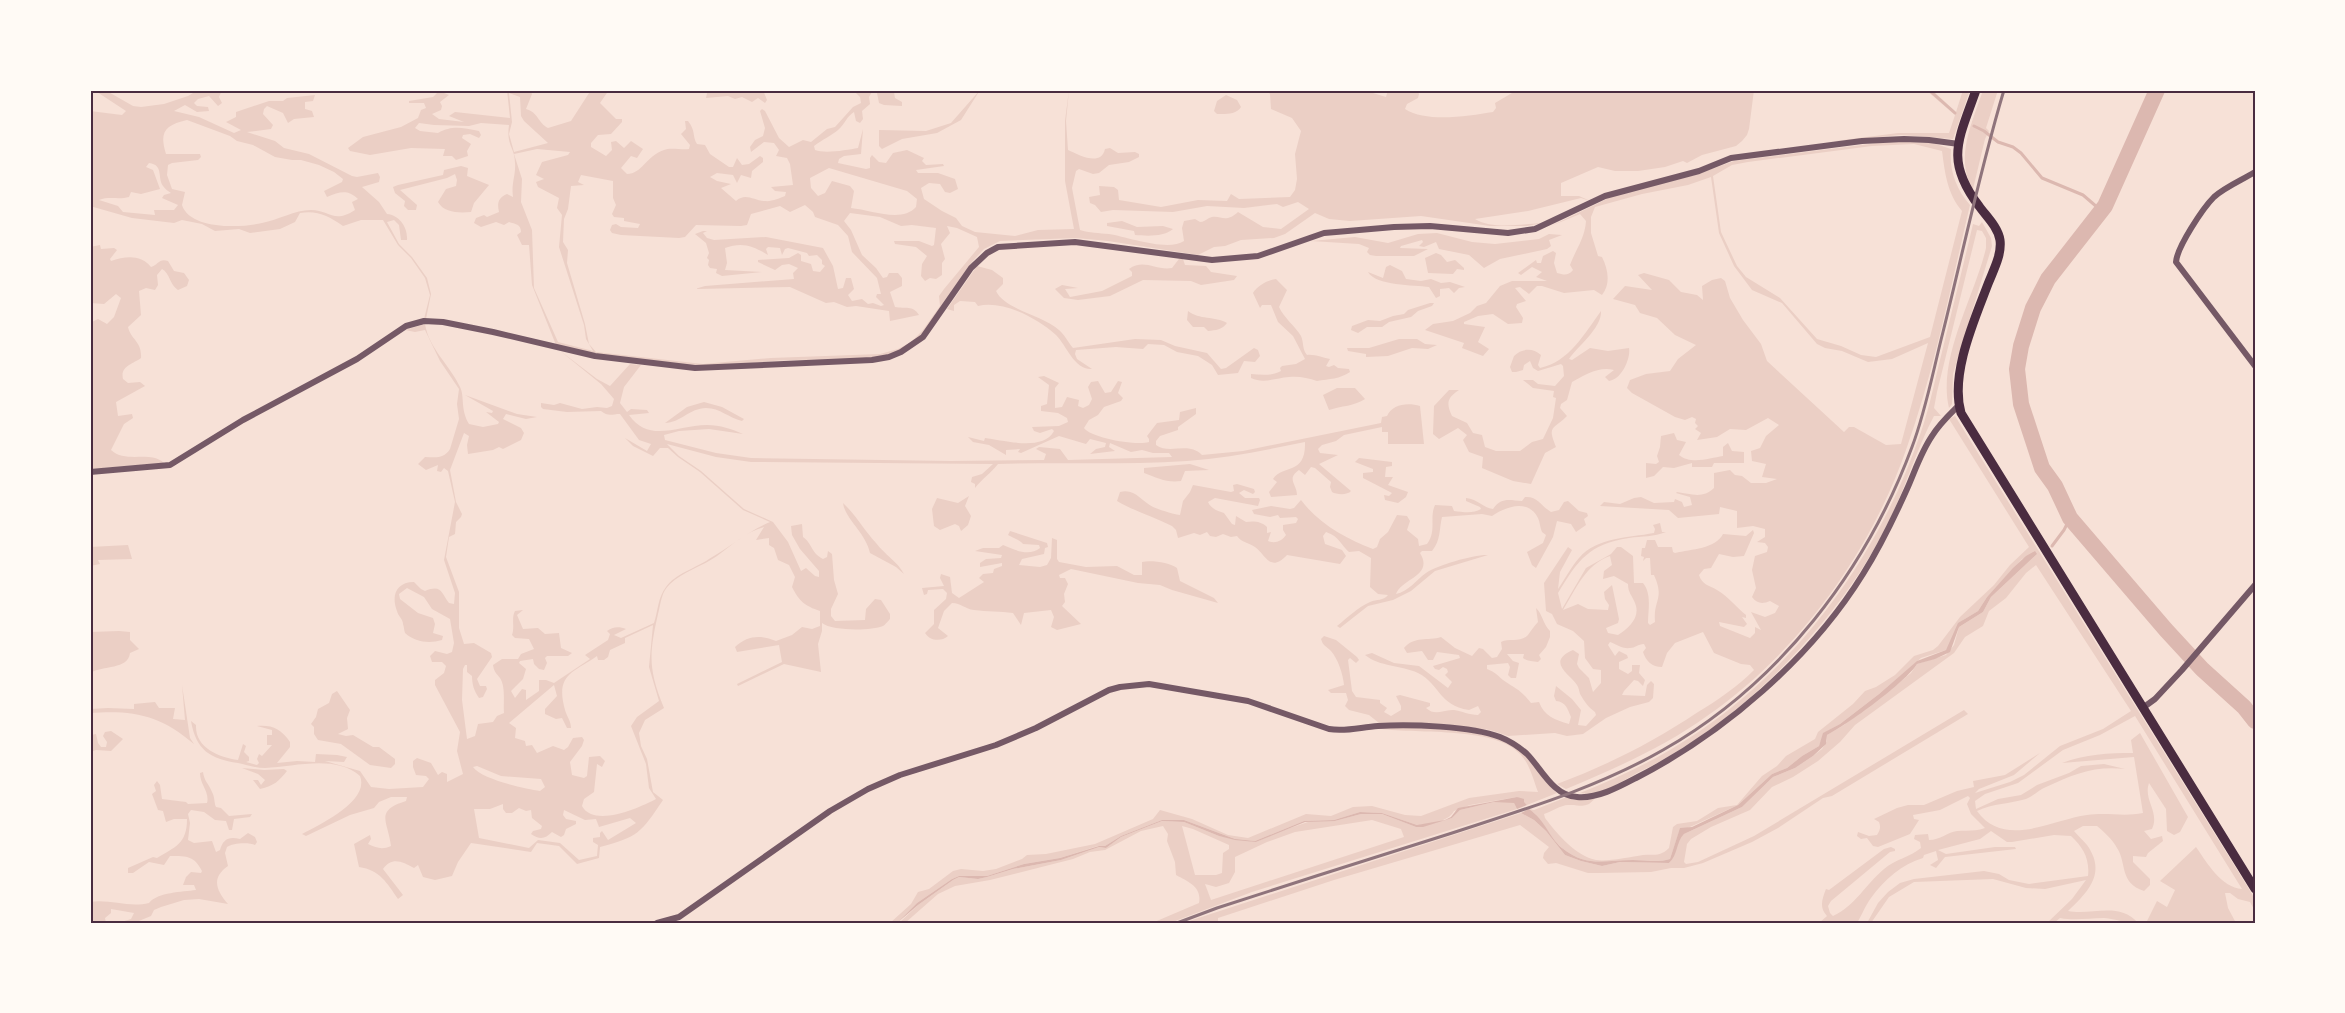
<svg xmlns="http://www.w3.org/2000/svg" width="2345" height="1013" font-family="'Alegreya Sans',sans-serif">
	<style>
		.green { fill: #ebcfc5; fill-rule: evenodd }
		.water { fill: #dcb8b0 }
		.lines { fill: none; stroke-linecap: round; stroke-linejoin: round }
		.stream { stroke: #dcb8b0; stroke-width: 3 }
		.river { stroke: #dcb8b0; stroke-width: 16 }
		.minor { stroke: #755966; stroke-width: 6 }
		.primary { stroke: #4a2c40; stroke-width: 9 }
		.rail { stroke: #8f747c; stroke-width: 3 }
		.neatline { fill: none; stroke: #4a2c40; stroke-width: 2 }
	</style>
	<rect width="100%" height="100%" fill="#f7e1d7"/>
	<g class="green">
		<path d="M 94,90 L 105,90 L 133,106 L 141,107 L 164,104 L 188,96 L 198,90 L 222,90 L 219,97 L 222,103 L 218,106 L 209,96 L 198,99 L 194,103 L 197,106 L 208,107 L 209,111 L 197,112 L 185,105 L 174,111 L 199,117 L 234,133 L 241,130 L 226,122 L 236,117 L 236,112 L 269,101 L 283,101 L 287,98 L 315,95 L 313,101 L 305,102 L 305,109 L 312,111 L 314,117 L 294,119 L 288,123 L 283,113 L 267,106 L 264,109 L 263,114 L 273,125 L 271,129 L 247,132 L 275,141 L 284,148 L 309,154 L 352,176 L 357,177 L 378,173 L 380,177 L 379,182 L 362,187 L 379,202 L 387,214 C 399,215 408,227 407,240 L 401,240 L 399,225 L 394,220 L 387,222 L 399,244 L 412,257 L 427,278 L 431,294 L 426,319 L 424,319 L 430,295 L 425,278 L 411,258 L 398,245 L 383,220 L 361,220 L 343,226 C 329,216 317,210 300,213 L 295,222 L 280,229 L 250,233 L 239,229 L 215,231 L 202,224 L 182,220 L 174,223 L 132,218 L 90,206 L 90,111 L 122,115 L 126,111 ZM 187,120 L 230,136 L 237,141 L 253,145 L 275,157 L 292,160 L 301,160 L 319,165 L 334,172 L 343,179 L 342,182 L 324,191 L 327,197 C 340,192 347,189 358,199 L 352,202 L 355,210 C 334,224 329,210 311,210 C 295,210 278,220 262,223 C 241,228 190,230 182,205 L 185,192 L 172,189 L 167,175 L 168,165 L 172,163 L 198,160 L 201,157 L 200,154 L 166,154 C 159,132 165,125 187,120 ZM 149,163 C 164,165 157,177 163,186 C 165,189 168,191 171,193 L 164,195 L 162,198 L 178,205 L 174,210 L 154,210 L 155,215 L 123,212 L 118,206 L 99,200 C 109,196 119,200 129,197 L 131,192 L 141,194 L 160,189 L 153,170 L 146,167 Z"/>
		<path d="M 507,90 L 530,90 L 532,94 L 526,109 C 538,112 538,123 548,128 L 571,121 L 591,90 L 609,90 L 600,103 L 616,119 L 622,119 L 622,122 L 611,134 L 598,135 L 591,143 L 591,147 L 606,156 L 612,150 L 611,142 L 616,141 L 624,148 L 631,141 L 643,149 L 637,158 L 631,156 L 621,168 L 627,174 C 642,174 646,156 664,150 C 670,147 681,150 689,149 L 690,145 L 681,134 L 686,129 L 685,121 L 688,121 C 696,131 692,136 697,144 L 705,145 L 710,154 L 729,167 L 733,167 L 737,158 L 742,165 L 749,164 L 760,156 L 763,158 L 763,162 L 752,171 L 751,178 L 741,175 L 737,183 L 733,175 L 717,173 L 710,177 L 717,181 L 731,184 L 721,188 L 736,201 C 746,192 754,201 765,201 C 771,202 780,198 785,196 L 786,192 L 775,191 L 771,187 L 793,185 L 790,164 L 787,158 L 776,156 L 779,150 L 774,143 L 764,142 L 751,152 L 750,147 L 755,140 L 763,136 L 765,128 L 760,111 L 762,109 L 765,111 L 779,138 L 789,147 L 803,140 L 811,142 L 827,129 L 835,127 L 853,107 L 861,103 L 860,97 L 853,90 L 885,90 L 887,93 L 894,92 L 895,98 L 902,102 L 902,106 L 884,105 L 879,103 L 877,93 L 873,90 L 869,97 L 870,104 L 862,111 L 863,119 L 860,123 L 856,121 L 854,112 C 847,116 845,124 838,130 C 832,135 822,140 814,146 L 815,150 C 825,154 847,150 858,148 L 863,129 L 861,154 L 844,156 L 839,159 L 838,163 L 866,169 L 870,168 L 870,158 L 872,155 L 879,162 L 886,163 L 893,153 L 907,150 L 924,158 L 922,161 L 926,165 L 943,164 L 944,166 L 916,170 L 918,173 L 938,173 L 955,179 L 958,189 L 950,193 L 945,192 L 940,184 L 929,183 L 921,188 L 924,199 L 942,211 L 956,218 L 962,226 L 975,232 L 1015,236 L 1038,230 L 1074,229 L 1065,181 L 1065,121 L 1069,90 L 1066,121 L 1068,150 C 1079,155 1101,167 1105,149 L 1110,148 L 1118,153 L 1135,152 L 1139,154 L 1139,157 L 1129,162 L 1109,165 L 1099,173 L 1093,174 L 1079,169 L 1076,171 L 1072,188 L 1080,230 C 1089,233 1099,233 1109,234 C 1128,237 1168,252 1184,241 L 1182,228 L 1184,221 L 1195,219 L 1200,222 C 1203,222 1206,220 1209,218 C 1220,213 1224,225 1238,212 L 1263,227 L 1281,229 L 1309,209 L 1298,202 L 1283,207 L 1277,204 L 1244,208 L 1207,206 L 1173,212 L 1113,210 L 1101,212 L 1095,205 L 1090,203 L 1089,197 L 1100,195 L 1099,186 L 1114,187 L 1118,190 L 1119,200 L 1161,207 L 1198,200 L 1227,201 L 1231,194 L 1239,199 L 1290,197 L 1295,190 L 1297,179 L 1295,154 L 1301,131 L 1292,118 L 1271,109 L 1270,94 L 1267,90 L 1363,90 L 1386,97 L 1388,90 L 1417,90 L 1419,94 L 1418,98 L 1407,104 L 1405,109 C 1427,123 1468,116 1493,112 L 1496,108 L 1495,103 L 1512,93 L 1523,90 L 1589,92 L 1754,90 L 1749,129 L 1747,135 L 1742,141 L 1736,146 L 1702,155 L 1687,163 L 1683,161 L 1665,167 L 1638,171 L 1615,171 L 1598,167 L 1561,183 L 1561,196 L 1579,196 L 1588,200 L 1587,200 L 1581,198 L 1528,211 L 1475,219 C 1493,230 1522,224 1542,223 L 1527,226 L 1490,226 L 1421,216 L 1350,221 L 1329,219 L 1315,213 L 1285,234 L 1274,238 L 1241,240 L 1225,246 L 1214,247 L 1198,255 L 1108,241 L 1076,238 L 1000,241 L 984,249 L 972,262 L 925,331 C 914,342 902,351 887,355 C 858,363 825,359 796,360 C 768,360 741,365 714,365 C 662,366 606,357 556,345 L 532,285 L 529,245 L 522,245 L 517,235 L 521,232 C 521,224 515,224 509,222 L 504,225 L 496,222 L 481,227 L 474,223 L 476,218 L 484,215 L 487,217 L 499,212 C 497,203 498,198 507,194 L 513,197 C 511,183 516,175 515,163 C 515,147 506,146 509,125 L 481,123 L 469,126 L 434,125 L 419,123 L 415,128 L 420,131 L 438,133 C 453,125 462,128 479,131 L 481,135 L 479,138 L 470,134 L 463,135 L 462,138 L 471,144 L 467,151 L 468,156 L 456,160 L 452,156 L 443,156 L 445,149 L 411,148 L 370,155 L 350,151 L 348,148 L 363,137 L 401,127 L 418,118 L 421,110 L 426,108 L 424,103 L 409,103 L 409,101 L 433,97 L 439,91 L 449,95 L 440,102 L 442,106 L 441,110 L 432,114 L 439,119 L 464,122 L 449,116 L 455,112 L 510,118 ZM 509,93 L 520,97 L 521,116 L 524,121 L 548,143 L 514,152 L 509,134 L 512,122 ZM 537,149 L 570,152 L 568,155 L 542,162 L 536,175 L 544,179 L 536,182 L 538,187 L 559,198 L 557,208 L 562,215 L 559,247 L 584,325 L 586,339 L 593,351 L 558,342 L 534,288 L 532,230 L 521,202 L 522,179 L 514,154 ZM 829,168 L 907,191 L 917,199 L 916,207 C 902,223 871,210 851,208 L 854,191 L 850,186 L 832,181 L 825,193 L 818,196 L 811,188 L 810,178 ZM 581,175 L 613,181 L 613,198 L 616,205 L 612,214 L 614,217 L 624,218 L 624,221 L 640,224 L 638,228 L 621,227 L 616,224 L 612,225 L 610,230 L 612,233 L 621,235 L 679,238 L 685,237 L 696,225 L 741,226 L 747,225 L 751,214 L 780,206 L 790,212 L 805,205 L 813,212 L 815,217 L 838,225 L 848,236 L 852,252 L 877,278 L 881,294 L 877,294 L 876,297 L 884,305 L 881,306 L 873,303 L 868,304 L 862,299 L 852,301 L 848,295 L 854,289 L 851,278 L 846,278 L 843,288 L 838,289 L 833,266 L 823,248 L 766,237 L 714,240 L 707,238 L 703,233 L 707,231 L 703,231 L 695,234 L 706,243 L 709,253 L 707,258 L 709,260 L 708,265 L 710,268 L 717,269 L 716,273 L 722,276 L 762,272 L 725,270 L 727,263 L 725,248 C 743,241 755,247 768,255 L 766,249 L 768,247 L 780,248 L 782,255 L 785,249 L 788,248 L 807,253 L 809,256 L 817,255 L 822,260 L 822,264 L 825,266 L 820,272 L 813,271 L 811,264 L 801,261 L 801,255 L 798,253 L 789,258 L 758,260 L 758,262 L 775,270 L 782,265 L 789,264 L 798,268 L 793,273 L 794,279 L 705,286 L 695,289 L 790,287 L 826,303 L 834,302 L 847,307 L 856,306 L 889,311 L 890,321 L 919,315 C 913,305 905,309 895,307 L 890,292 L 902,286 L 902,278 L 898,273 L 889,273 L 887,277 L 883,278 L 876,268 L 862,255 L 851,230 L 844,221 L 850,213 L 880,217 L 901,226 L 912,225 L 936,228 L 934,245 L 932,246 L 919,241 L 894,241 L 895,244 L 916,247 L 927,256 L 922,264 L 921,276 L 925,281 L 930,278 L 936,279 L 942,275 L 942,263 L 945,259 L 941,244 L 950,233 L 947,226 L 957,228 L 977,237 L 979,247 L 944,289 L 939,296 L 940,306 L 923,330 L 911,342 L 898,349 L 880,354 L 771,358 L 703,364 L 596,352 L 589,344 L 585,324 L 567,263 L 568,250 L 563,242 L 564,219 L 568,209 L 571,186 L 584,185 L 578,182 Z"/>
		<polygon points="712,90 763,90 767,100 765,103 758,98 752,102 742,97 735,99 728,96 706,98 707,93"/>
		<polygon points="980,90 961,120 937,133 902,139 882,149 879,146 879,130 926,131 951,123"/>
		<polygon points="1926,90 1932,90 1956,112 1963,90 1970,90 1953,139 1901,135 1828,142 1898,133 1949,133 1955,115"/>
		<path d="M 1983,90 L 1998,90 L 1986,128 L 1989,131 L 1985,139 L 1973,189 C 1954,158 1973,121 1983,90 Z"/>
		<path d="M 1226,95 L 1237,100 L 1241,107 C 1236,115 1225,114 1217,114 L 1214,111 L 1217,101 Z"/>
		<path d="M 1893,141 L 1933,143 L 1951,149 C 1949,170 1956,189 1970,205 C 1951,285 1935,368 1907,447 C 1871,552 1799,652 1707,716 C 1664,747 1616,768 1566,789 L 1557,784 C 1608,765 1653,742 1698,712 C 1718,700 1738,686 1754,670 L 1750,665 L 1741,664 L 1714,653 L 1703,632 L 1675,643 L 1667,653 L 1662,667 C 1652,667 1646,661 1643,652 L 1646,648 L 1644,644 C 1638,644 1635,648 1630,648 C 1622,649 1616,644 1610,642 L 1608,645 L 1615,656 L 1619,651 L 1627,655 L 1628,658 L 1619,662 L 1619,669 L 1628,674 L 1632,671 L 1632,665 L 1640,665 L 1639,673 L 1645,680 L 1643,686 L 1638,681 L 1634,680 L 1624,691 L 1622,695 L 1645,696 L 1647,685 L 1651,681 L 1654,684 L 1653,698 L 1649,702 L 1630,707 L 1606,718 L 1583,734 L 1567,736 L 1555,733 L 1508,736 L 1490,730 L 1446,724 L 1379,723 L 1369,715 L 1349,710 L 1345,706 L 1348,700 L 1346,693 L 1331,693 L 1328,690 L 1344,685 C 1343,674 1338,659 1331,651 C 1326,646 1323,646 1321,639 L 1324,636 L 1336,640 L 1357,657 L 1359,660 L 1356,663 L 1350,658 L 1348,660 L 1352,691 L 1356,697 L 1380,700 L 1380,703 L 1387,708 L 1384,712 L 1391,716 L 1401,710 L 1401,706 L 1396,696 L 1400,695 L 1430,703 L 1430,706 L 1426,708 C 1436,717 1443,709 1454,710 C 1462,711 1469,715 1478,715 L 1481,712 L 1478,706 L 1469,710 C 1438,705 1441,685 1418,673 C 1401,665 1380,667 1365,655 L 1372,653 L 1394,663 L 1419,666 L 1448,688 L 1452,682 L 1445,675 L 1448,672 L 1447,669 L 1443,667 L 1439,670 L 1435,669 L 1433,666 L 1460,658 L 1459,655 L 1437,652 L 1433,660 L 1428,660 L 1422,651 L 1407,653 L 1404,648 C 1414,636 1428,641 1441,637 L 1455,648 L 1472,656 L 1479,648 L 1483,649 L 1492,658 L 1497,657 L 1502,649 L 1501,642 C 1509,638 1521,643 1528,635 C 1531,631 1534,626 1538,622 L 1536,608 C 1542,613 1543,624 1550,631 L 1550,637 L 1546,647 L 1539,655 L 1541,659 L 1538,662 C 1533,661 1527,661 1523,658 L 1524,654 L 1507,654 L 1513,661 L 1519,663 L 1516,678 L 1511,678 L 1508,675 L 1510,667 L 1508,663 L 1487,665 L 1487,669 C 1495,672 1497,675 1503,680 C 1517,690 1519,688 1531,703 L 1539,702 C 1544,716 1555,720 1569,724 L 1571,717 C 1567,708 1566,702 1556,701 L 1554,696 L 1556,686 L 1572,699 L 1581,710 L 1578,725 L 1586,726 L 1596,715 L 1595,712 C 1589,708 1584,701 1580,694 C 1579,691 1579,688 1577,685 C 1571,675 1545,662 1573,650 L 1579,654 L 1577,664 L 1579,668 L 1589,678 L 1593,692 L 1601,683 L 1601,670 L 1593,669 L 1585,658 L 1584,641 L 1573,631 L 1557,624 L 1552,614 L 1546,611 L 1544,583 L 1568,547 L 1572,550 L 1560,572 L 1558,589 C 1565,579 1571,567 1579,558 C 1597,537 1628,538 1654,533 L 1655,529 L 1653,525 L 1660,523 L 1662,532 L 1666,532 C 1654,537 1642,536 1629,538 C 1589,544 1578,560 1558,593 L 1562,609 L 1586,568 L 1611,554 L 1617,547 L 1621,547 L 1633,556 L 1634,583 L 1643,583 C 1652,594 1648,610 1648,623 L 1650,625 L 1655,622 C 1653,599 1665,600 1654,575 L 1651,575 L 1650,558 L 1646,558 L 1643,561 L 1644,557 L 1641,556 L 1642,548 L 1645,548 L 1647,540 L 1655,540 L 1658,547 L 1672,547 L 1673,552 L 1675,553 C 1692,549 1715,549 1723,534 L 1746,536 L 1753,530 L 1754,533 L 1744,556 L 1733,557 L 1719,554 L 1711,568 L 1704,569 L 1699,575 C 1702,585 1709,585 1717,590 C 1729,597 1736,607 1746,615 L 1746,618 L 1742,617 L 1747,624 L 1744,627 L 1719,622 L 1720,626 L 1750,638 L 1755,633 L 1755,627 L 1761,630 L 1751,612 L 1765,617 L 1775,613 L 1779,606 L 1770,601 C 1763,604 1757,604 1752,597 L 1756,588 L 1752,570 L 1755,556 L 1767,552 L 1768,547 L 1765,543 L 1757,542 L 1765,537 L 1765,529 L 1753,526 L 1737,528 L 1737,511 L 1720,507 L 1719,514 L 1678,518 L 1669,510 L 1600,506 L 1604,502 L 1620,504 L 1634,498 L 1641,497 L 1654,503 L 1674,502 L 1675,499 L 1682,502 L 1684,507 L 1692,505 L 1690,497 L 1676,493 L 1677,492 C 1691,494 1703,499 1714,488 L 1714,473 L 1730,470 L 1735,475 L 1742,476 L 1751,483 L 1766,483 L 1777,479 L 1762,477 L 1766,464 L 1752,461 L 1751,451 L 1760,448 L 1766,436 L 1779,425 L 1768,418 L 1746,430 L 1730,429 L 1717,437 L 1697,440 L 1701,433 L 1695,429 L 1698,426 L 1695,423 L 1696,419 L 1692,417 L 1685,420 L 1675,417 L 1632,393 L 1627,388 L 1630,380 L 1646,374 L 1670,371 L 1678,359 L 1696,345 L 1675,335 L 1657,318 L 1640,313 L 1635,305 L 1613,299 L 1625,286 L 1652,290 L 1638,275 L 1644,273 L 1669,280 L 1681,292 L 1697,295 L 1703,300 L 1702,286 L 1712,280 L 1721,278 L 1725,281 L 1730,298 L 1743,320 L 1761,344 L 1767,361 L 1844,432 L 1849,427 L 1854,427 L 1886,445 L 1901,444 L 1928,343 L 1892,359 L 1868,362 L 1842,351 L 1825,348 L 1817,344 L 1782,303 L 1752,290 L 1734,266 L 1719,233 L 1711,177 L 1688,185 L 1642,194 L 1595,207 L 1591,217 L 1591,233 L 1598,256 L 1602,257 C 1608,269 1611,284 1602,295 L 1594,290 L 1564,293 L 1542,286 L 1537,286 L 1529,294 L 1520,287 L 1515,288 L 1526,301 L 1517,304 L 1516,307 L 1523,318 L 1522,323 L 1508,324 L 1493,314 L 1478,316 L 1464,322 L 1464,324 L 1485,327 L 1478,342 L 1489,349 L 1483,356 L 1462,348 L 1464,343 L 1425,330 L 1433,324 L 1453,321 L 1470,313 L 1477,306 L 1486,303 L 1500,286 L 1512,281 L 1547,281 L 1536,277 L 1542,272 L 1532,267 L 1521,275 L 1518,273 L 1536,260 L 1537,263 L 1541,263 L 1543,256 L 1553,251 L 1556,253 L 1554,263 L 1557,273 C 1564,275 1568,276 1573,270 L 1570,265 C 1576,249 1585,238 1586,221 L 1580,214 L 1551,226 L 1613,196 L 1695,175 L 1734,161 ZM 1914,144 L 1942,151 C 1945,173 1947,193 1962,211 L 1930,337 L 1876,357 L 1861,355 L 1841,346 L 1817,339 L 1780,298 L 1746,277 L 1737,266 L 1721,232 L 1713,176 L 1732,165 L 1748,162 L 1872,146 ZM 1610,556 L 1612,565 L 1604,571 L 1603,579 L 1614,576 L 1628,584 C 1628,593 1632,595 1635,603 C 1641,617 1629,628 1618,635 L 1608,633 L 1606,628 L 1618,623 L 1619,619 L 1612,585 L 1604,592 L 1605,599 L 1609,605 L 1608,610 L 1588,609 L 1578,604 L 1563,610 C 1576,589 1585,565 1610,556 Z"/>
		<path d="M 461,166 L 468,168 L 467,176 L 489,185 L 474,203 L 471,212 C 459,213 444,213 438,202 L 446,189 L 456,186 L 457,180 L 455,174 L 447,178 L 400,190 L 417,205 L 416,210 L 408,210 L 404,206 L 405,201 L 395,193 L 393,187 L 398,185 L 443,175 L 444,170 Z"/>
		<path d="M 1122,221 L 1137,227 L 1163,226 L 1173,229 C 1164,237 1147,236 1135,235 L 1134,231 L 1107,226 L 1107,223 Z"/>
		<path d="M 1982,222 L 1991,238 L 1992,246 L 1953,374 L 1952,404 L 1949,408 C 1937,358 1975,296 1986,248 L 1986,238 L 1982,231 L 1977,230 L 1937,392 L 1934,408 L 1941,416 L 1934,416 C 1915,452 1904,493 1885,529 C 1837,623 1738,725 1643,770 C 1624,779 1601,798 1580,793 C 1610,781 1641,767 1670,750 C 1789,680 1877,562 1921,432 C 1930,406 1935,379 1942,352 C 1952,310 1963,267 1973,224 L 1979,226 Z"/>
		<polygon points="1437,233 1472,242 1495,244 1539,239 1549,234 1562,235 1549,240 1551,246 1547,249 1500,259 1484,268 1469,255 1439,249 1436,242 1424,247 1419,246 1423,242 1422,240 1401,246 1400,248 1428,249 1414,256 1376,256 1370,255 1367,252 1369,248 1359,244 1311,241 1355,237 1388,243 1418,234"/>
		<path d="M 100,245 L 101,249 L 114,248 L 117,250 L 110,259 L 111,261 C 125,256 141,254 151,267 C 158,265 159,258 168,261 L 174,271 L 184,273 L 189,280 L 187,286 L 178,290 C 169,284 170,273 162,269 L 157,275 L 158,285 L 155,290 L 146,288 L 139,291 L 141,315 L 128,327 C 131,340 142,341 141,358 C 133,364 120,366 123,379 L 128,383 L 140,382 L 145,386 L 116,402 L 118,416 L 132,414 L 133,418 L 124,424 L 111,450 C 126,464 150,450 164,463 L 90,469 L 90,323 L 98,319 L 107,324 L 114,317 L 121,298 L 116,294 L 104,304 L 90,303 L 90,247 Z"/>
		<polygon points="1436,253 1441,255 1447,262 1455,260 1464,268 1464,270 1457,269 1453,274 1428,273 1425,258"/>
		<path d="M 1179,259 L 1183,259 L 1185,265 L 1206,266 L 1211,272 L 1237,276 L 1234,280 L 1201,285 L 1191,281 L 1143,280 L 1110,296 L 1078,300 L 1064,298 L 1055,289 L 1062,285 L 1078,288 L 1065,289 L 1070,297 L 1102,291 L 1132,276 L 1132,272 L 1129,269 C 1144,258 1156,271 1172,268 Z"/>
		<path d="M 1390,265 L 1402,271 L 1406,279 L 1421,281 L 1431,279 L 1441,283 L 1450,282 L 1465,287 L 1459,288 L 1454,293 L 1449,288 L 1440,289 L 1440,296 L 1436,298 L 1429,287 C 1414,285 1376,286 1368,272 L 1383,278 L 1386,267 Z"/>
		<path d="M 977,266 L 992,270 L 1003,278 L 1003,284 L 996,291 C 1005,310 1043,315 1059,330 C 1064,334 1068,342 1073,348 L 1135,339 L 1161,340 L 1175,346 L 1207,353 L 1221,369 L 1226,368 L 1254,348 L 1258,350 L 1260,356 L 1255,362 L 1244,361 L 1238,373 L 1218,375 L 1212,365 L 1198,356 L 1177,352 L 1164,345 L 1148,344 L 1143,349 L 1116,347 L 1076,350 L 1075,354 L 1077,359 L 1092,369 C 1074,370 1067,346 1056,335 C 1037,318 1003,300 978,306 L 975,302 L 960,301 L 954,305 L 954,311 L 947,309 Z"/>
		<path d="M 1276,279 L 1287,290 L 1279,307 C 1284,318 1295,326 1301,336 C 1304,343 1302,349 1307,355 C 1314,354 1324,358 1330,359 L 1326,366 L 1329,367 L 1334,365 L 1338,368 L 1349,369 L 1350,372 C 1340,379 1329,379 1317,381 C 1308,378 1299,376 1289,377 C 1275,378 1264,384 1251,378 L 1251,374 C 1262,375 1272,376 1281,371 L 1280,368 L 1282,366 L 1296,364 L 1305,359 L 1293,336 L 1278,322 L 1271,305 L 1262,305 L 1260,308 L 1253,293 C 1257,286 1268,280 1276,279 Z"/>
		<polygon points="1430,303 1434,303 1432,306 1418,311 1411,317 1389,322 1382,327 1367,327 1358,333 1351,330 1352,326 1368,320 1380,321 1393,316 1404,314 1408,310"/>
		<path d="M 1188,311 C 1199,320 1215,316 1227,323 C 1222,330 1216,330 1208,331 L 1204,327 L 1193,327 L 1187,320 Z"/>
		<path d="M 1601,311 C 1602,328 1578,346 1569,359 L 1572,360 L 1590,348 L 1608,351 L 1629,348 C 1631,359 1621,380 1609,381 L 1605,377 L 1614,370 C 1599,366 1585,375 1572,382 L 1567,400 L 1561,404 L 1560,408 L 1567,416 C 1553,430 1547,425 1556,447 L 1545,453 L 1531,484 L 1513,481 L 1482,468 L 1483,457 L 1469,452 L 1463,440 L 1467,435 L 1458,428 L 1439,439 L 1433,434 L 1434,406 L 1449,390 L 1459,390 C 1447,398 1446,403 1452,416 L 1467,423 L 1473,433 L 1482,435 L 1485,447 L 1496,451 L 1520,451 L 1532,442 L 1543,439 L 1553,418 L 1556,398 L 1553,397 L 1554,391 L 1533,388 L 1523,380 L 1533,380 L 1538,384 L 1555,386 L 1564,376 L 1563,366 L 1561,364 L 1538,371 L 1533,368 L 1530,361 L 1524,365 L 1523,370 L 1516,372 L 1512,372 L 1510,367 L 1514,356 C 1522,348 1533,348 1541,355 L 1538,365 L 1540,368 C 1569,362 1585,333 1601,311 Z"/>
		<path d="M 425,324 C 429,349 450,365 460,387 C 465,397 460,409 469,424 L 483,427 L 498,424 L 499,422 L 486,412 L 492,413 L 493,411 L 465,395 L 517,414 L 537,417 L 526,419 L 506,414 L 503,419 L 521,428 L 524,433 L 521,440 L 503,449 L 499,447 L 493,450 L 468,454 L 467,445 L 469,436 L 464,433 L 450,470 L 456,502 L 462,514 L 461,517 L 456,522 L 455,534 L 449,537 L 446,557 L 459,592 L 459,628 L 464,644 L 474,643 L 491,653 L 492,657 L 477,679 L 480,686 L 486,686 L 487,689 L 483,697 L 479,698 C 474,691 472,684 472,676 L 467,672 L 467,665 L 465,665 L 463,669 L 462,700 L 467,739 L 475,736 L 478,724 L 493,722 L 497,716 L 504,713 C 503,703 506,687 500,678 C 496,673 494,672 493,665 L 502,659 L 518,659 L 521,654 L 534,649 L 529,639 L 515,638 L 512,635 C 515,627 511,618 515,611 L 523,610 L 517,615 L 523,629 L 538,628 L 545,634 L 559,633 L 561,648 L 572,653 L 568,656 L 547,656 L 545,658 L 547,663 L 544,670 L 539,669 L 534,664 L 533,659 L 520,661 L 519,663 L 526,669 L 523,679 L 511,691 L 515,698 L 522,689 L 526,690 L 526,700 L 539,691 L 539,680 L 546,680 L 554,683 L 590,659 L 585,655 L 608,640 L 610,634 L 607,631 C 612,627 619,626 626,629 L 614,635 L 621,638 L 654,623 C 658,611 658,597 666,587 C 675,574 696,568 709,559 C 730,547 747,532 770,522 L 743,510 L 700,472 L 678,457 L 668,448 L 660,448 L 653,456 L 633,446 L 625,438 L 647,451 L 651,444 L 639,440 L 620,414 C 612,414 608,417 601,411 L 567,412 L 543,409 L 541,407 L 541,403 L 554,405 L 560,403 L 582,409 L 597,407 L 607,408 L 612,406 L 614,399 L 601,384 L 559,350 L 597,379 L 610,386 L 630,364 L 641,365 L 624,387 L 620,403 L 627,412 L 631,409 L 647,410 L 649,413 L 629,415 C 649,444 678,425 707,425 C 720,425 732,429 743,434 L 709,429 L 679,431 L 664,435 L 665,440 L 716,453 L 751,458 L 951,461 L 1044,460 L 1046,454 L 1036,449 L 1039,447 L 1060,449 L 1068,460 L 1172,457 L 1169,453 L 1153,453 L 1142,450 L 1131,452 L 1110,443 L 1109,447 L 1115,451 L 1090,454 L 1096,449 L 1105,447 L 1106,443 L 1090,439 L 1086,444 L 1059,436 L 1021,453 L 1018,452 L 1020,449 L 1006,450 L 1006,455 L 989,445 L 973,442 L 968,437 L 984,441 L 985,438 C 1003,440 1043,452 1054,431 L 1052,429 L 1040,433 L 1034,431 L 1032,427 L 1059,426 L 1068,422 L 1067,418 L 1058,413 L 1041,411 L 1041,406 L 1047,404 L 1049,385 L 1038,377 L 1044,376 L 1059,383 L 1055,388 L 1055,408 L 1062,407 L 1067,397 L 1079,400 L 1078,406 L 1083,408 L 1089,405 L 1092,399 L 1088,387 L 1091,382 L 1098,381 L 1105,393 L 1111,392 L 1118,381 L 1122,382 L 1118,393 L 1123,398 L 1121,401 L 1104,407 L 1098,415 L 1089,420 L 1084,428 C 1091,438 1136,446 1149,442 L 1149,439 L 1147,436 L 1157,423 L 1179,420 L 1180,412 L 1196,408 L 1196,414 L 1178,427 L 1178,430 L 1160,436 L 1156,441 L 1156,445 C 1170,455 1188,441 1202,455 L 1243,451 L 1381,423 L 1382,417 L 1387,416 C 1392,404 1408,402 1420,406 L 1424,444 L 1388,444 L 1388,432 L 1382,432 L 1382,427 L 1344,435 L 1336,441 L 1322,445 L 1318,449 L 1320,453 L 1338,455 L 1319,464 L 1351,491 C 1348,495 1337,495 1332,492 L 1330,487 L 1331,482 L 1315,468 L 1311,467 L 1305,475 L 1299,470 C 1286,479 1297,484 1297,495 L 1271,497 L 1269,492 L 1277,482 L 1273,479 C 1283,464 1306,476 1305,442 C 1266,450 1227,458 1187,461 C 1124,465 1061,462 998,464 C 991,473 982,479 975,488 L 975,484 L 971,482 L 972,477 L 982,474 L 993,464 L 751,462 L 716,457 L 667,444 L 679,456 L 701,471 L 744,509 L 773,522 L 788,542 L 801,571 L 806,568 L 815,576 L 819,577 L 819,571 L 800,549 L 792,535 L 791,526 L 802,524 L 803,537 C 812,543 811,553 823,559 L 827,557 L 828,551 L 832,554 L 834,580 L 838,594 L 831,609 L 831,616 L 835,621 L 865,620 L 866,609 L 875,599 L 881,600 L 890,614 L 890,619 C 889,620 885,625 883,626 C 871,631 832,631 822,623 L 822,631 L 818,644 L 821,672 L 784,664 L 738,686 L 737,684 L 782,662 L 779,645 L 737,652 L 735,647 C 748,635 761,635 776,641 L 792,635 L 802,627 L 812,629 L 820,626 L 820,611 C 805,606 799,601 792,587 L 795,577 L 789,565 L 778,560 L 774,548 L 769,545 L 769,538 L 756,540 L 764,527 C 746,532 732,545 717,556 C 703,566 682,572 670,584 C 661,592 661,603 658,614 C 649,654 648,669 664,708 L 645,720 L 639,733 L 641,746 L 647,759 L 653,792 L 663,800 C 641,833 638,837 600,847 L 599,858 L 577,864 L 559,846 L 537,843 L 531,852 L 471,843 L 458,862 L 452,876 L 435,880 L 423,877 L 418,865 L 414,868 C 403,862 392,856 383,869 L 403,895 L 398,899 C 387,883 380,870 359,867 L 354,844 L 370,835 L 371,839 L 368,844 C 377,848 382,850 391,846 C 388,821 374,811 406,801 L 407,797 L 391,797 L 379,802 L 374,808 L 350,815 L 306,836 L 302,834 C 320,824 370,801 360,776 C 335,754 294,767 265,768 C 256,768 247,765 238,763 C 210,759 196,750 191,721 L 196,725 C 195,748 219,757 238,760 L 243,744 L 246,746 L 244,752 L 249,757 L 249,761 L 246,762 L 257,765 L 259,763 L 257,759 L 259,754 L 262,756 L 272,745 L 267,745 L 267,735 L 272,735 L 272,730 L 257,726 C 273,725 281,729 290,742 L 290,747 L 277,763 L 297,761 L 315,762 L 316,754 L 337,755 L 347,757 L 344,762 L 325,761 L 360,771 L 371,787 L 389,789 L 423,787 L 429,779 L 426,776 L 416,775 L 413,767 L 413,761 L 417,758 L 431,763 L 438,775 L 442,772 L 447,774 L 447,782 L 463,774 L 457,751 L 460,732 L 435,685 L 435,680 L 444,673 L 446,666 L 442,662 L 432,662 L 430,656 L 435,651 L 447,654 L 452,652 L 454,643 L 450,619 L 432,609 L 424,597 L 407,588 L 399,594 L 400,599 L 418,613 L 433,618 L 435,624 L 433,633 L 443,636 L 442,640 C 429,644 415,642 405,633 C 404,630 404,627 403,624 C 403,619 398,616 397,611 C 391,596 396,582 414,582 L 421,589 L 425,591 C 442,584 441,593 449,603 L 454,604 L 455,593 L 444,560 L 455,502 L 448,471 L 444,468 L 441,472 L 437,471 L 438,465 L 426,470 L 418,464 L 425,457 C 434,457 443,460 450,449 L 459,419 L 457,404 L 459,389 L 440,361 L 425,330 L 415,332 L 405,330 ZM 653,625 L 649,667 L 659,701 L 637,717 L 631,726 L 646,764 L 649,788 L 656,799 C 639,808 594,828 582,806 L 584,799 L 594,792 L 597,764 L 602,767 L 605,761 L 600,756 L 589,757 L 587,776 L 584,778 L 572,775 L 570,762 L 582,746 L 584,740 L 582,737 L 573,738 L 568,747 L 564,750 L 553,746 L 537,753 L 532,745 L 526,746 L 525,741 L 515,738 L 516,728 L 509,723 L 554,685 L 557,696 L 545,709 L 545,714 L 556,719 L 562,718 L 567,728 L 571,728 C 571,721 567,717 565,710 C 555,674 573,673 597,656 L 598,660 L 604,660 L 608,657 L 610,650 L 625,643 L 625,638 ZM 477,766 L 501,776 L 541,779 L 545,787 L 540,791 C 525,789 481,779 473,767 ZM 503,804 L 503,809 L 506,813 L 512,813 L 519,808 L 526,811 L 531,810 L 532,818 L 542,826 L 541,829 L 533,831 L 531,834 C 540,840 545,839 552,832 L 561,837 L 564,835 L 566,829 L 576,824 L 576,821 L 566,819 L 563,815 L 564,810 L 585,820 L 596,819 L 599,827 L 630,818 L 636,823 L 608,840 L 602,831 L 600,833 L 600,837 L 593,838 L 593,842 L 598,845 L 597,856 L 579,860 L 560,843 L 538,840 L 529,848 L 479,838 L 474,809 L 490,809 Z"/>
		<polygon points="1399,339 1417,339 1425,344 1437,345 1428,349 1412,348 1388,356 1366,357 1366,354 1348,351 1347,348 1369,348"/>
		<path d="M 1337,388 L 1355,388 L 1365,399 C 1355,406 1341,406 1329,410 L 1323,395 Z"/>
		<path d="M 704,402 L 722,407 L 744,419 L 742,421 C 729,418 720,408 706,408 C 690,408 680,423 665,423 L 687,407 Z"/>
		<path d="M 1955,416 L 2252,894 L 2255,900 L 2255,911 L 2250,902 L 2238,899 L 2230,893 L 2225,893 L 2228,908 L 2236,923 L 2146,923 L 2157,901 L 2167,907 L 2175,890 L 2160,881 L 2196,847 C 2207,863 2222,888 2242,889 L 2135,716 L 2100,735 L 2063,750 L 2018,783 L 1985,794 L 1975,801 L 1976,809 L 1998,799 L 2021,795 L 2037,785 L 2069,773 L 2081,766 L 2104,764 L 2125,769 C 2093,766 2075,774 2046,787 C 2039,790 2033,796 2026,799 C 2010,804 1993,803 1977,811 C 2004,849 2051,820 2087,815 C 2107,812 2123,817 2143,813 L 2134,757 L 2062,763 C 2085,754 2109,753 2133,753 L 2131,740 L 2140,733 L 2188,817 L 2180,832 L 2174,835 L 2167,831 L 2166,809 L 2149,783 C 2143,800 2160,812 2152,829 L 2144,831 L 2151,839 L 2162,836 L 2163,841 L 2148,853 L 2146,857 L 2133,856 L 2133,862 L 2150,879 L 2150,885 L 2144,891 C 2119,883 2127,863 2117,848 C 2113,840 2104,832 2097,826 L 2083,826 L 2074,831 C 2078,836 2083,840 2087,845 C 2107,873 2088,892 2068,911 C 2091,916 2119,901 2138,923 C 2125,923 2116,919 2104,918 C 2089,918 2075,921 2060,918 L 2054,923 L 2047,923 L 2072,899 L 2086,880 L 2045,889 L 2026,888 L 1993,879 L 1914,882 L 1889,897 L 1871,923 L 1867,923 L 1878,903 L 1888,892 L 1900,883 L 1914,879 L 1984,871 L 1999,874 L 2009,880 L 2029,884 L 2088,876 C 2090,859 2083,847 2071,836 L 2054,835 L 2012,842 L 2007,842 L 1991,831 L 1980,839 L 1938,850 L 1946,854 L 1995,847 L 2015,847 L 2016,849 L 1945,857 L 1936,868 L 1930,865 L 1938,860 L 1936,851 L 1924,855 L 1923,858 C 1902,864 1884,880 1871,898 C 1865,906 1862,915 1857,923 L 1819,923 L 1827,916 C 1819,908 1822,899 1826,889 L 1829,890 L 1837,884 L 1884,849 L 1891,847 L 1895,849 L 1895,851 L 1890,852 L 1831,901 L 1828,906 L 1830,913 L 1833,916 C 1855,906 1866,884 1884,869 C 1896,859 1910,857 1921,848 L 1920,842 L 1914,839 L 1915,835 L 1928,834 L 1929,840 C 1940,840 1948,832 1957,831 C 1967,830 1975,832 1985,828 L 1971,814 L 1967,804 L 1970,798 L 1968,796 L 1940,810 L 1913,815 L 1914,819 L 1919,820 L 1910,834 L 1878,847 L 1873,846 L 1867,838 L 1861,839 L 1857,836 L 1858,832 L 1869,836 L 1877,835 C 1880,830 1881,827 1879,822 L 1874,819 L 1897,808 L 1908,805 L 1924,805 L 1957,791 L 1974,787 L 1973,781 L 2005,775 L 2040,753 L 2014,775 L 1979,789 L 1975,793 L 2010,782 L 2024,775 L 2060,746 L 2103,729 L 2131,711 L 2036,565 L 2026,573 L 2006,598 L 1989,611 L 1983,626 L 1965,637 L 1954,653 L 1855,725 L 1840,742 L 1818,761 L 1793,777 L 1772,787 L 1750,810 L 1711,827 L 1691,839 L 1687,844 L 1684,862 L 1686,864 L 1698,862 L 1754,836 L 1964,710 L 1968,714 L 1832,796 L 1823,798 L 1778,828 L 1752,842 L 1703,863 L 1684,868 L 1671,868 L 1651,872 L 1598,873 L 1588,873 L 1556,863 L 1548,864 L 1543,858 L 1544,853 L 1549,847 L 1520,825 L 1334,880 L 1218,918 L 1218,923 L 1183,923 L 1521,813 L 1534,820 L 1546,831 L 1565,855 L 1581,861 L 1602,866 L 1620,862 L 1669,863 C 1676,854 1676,842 1684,834 L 1742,807 L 1773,777 L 1795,768 L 1813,756 L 1822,749 L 1827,741 L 1827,735 L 1844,725 L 1900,682 L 1911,673 L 1917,664 L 1946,655 L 1954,645 L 1959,627 L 1983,612 L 1991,597 L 2037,554 L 2022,559 L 1987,597 L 1978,611 L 1963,620 L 1946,650 L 1921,658 L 1879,694 L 1840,724 L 1824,733 L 1819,746 L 1802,756 L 1787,768 L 1772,774 L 1738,805 L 1679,832 L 1670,859 C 1657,863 1646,860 1633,860 C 1605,860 1587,868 1562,848 C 1548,836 1544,820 1529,809 L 1534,810 L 1567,797 L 1574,800 L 1595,798 C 1586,810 1580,804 1568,805 C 1561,805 1551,812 1544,814 L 1545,818 C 1557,834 1576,856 1596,860 C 1606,862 1631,857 1643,855 C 1654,854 1660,857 1669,848 L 1673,827 L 1677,824 L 1697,821 L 1718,808 L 1737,805 L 1762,776 L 1777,766 L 1786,756 L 1815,739 L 1818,732 L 1853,704 L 1865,691 L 1876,687 L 1895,675 L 1914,656 L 1933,650 L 1938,646 L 1960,617 L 1994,585 L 2010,565 L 2029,547 L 1949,419 Z"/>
		<path d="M 1674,433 L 1677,440 L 1686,442 L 1679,455 C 1691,465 1710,458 1723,456 L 1723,447 L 1728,443 L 1732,451 L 1744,452 L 1744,463 L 1714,463 L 1712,467 L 1692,467 L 1692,463 L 1674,468 L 1663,467 L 1654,476 L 1646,478 L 1646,463 L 1656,464 L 1659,462 L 1657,456 L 1660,447 L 1661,436 Z"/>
		<polygon points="1359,458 1392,462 1392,466 1386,467 1385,477 1393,477 1388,485 1408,492 1406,497 1398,503 1385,500 1384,495 1389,496 1392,493 1363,478 1363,473 1373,472 1373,469 1355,462"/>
		<path d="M 1190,464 L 1209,470 L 1185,471 L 1181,481 C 1167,483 1157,478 1144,473 L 1144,468 Z"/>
		<path d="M 1237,484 L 1254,489 L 1255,492 L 1253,494 L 1244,490 L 1239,493 L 1245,498 L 1259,498 L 1260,500 L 1258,506 L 1215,498 L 1208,502 C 1211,509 1218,511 1224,513 L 1232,524 L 1235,525 L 1236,516 L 1246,522 C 1253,521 1261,521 1267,527 L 1267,533 L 1271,532 L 1268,541 C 1275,544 1282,541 1286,535 L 1283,530 L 1283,525 L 1296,523 L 1298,519 L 1296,517 L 1280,518 L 1278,515 L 1270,517 L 1254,514 L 1252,510 L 1271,506 L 1290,509 L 1294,508 L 1301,500 C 1318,523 1346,539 1373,549 L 1377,547 L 1380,539 L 1388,532 L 1397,515 L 1407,516 L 1410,521 L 1407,530 L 1418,539 L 1419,546 L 1427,544 C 1437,530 1429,518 1435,505 L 1452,506 L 1454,511 C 1463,512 1473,514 1481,509 L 1480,507 L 1466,501 L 1466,498 C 1478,499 1483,508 1493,509 C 1501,497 1509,500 1522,501 L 1525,497 C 1538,496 1541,506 1551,512 L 1559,510 L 1564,502 L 1568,501 L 1579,511 L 1587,513 L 1588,516 L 1584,519 L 1586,525 L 1576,532 L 1571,524 L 1557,521 L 1553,537 L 1536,568 L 1532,565 L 1527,552 L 1543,543 L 1546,535 L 1542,532 C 1540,528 1540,522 1538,518 C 1528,498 1505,507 1492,516 L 1482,514 L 1442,517 C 1439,529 1441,540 1432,551 L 1422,551 L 1420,553 C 1434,576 1402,578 1396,594 C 1408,592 1416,580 1426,573 C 1437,565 1476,554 1488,555 L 1435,571 L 1411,591 L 1393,600 L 1368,606 L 1340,628 L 1337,626 C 1347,618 1358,607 1370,602 C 1377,599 1383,601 1388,595 L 1378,594 L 1370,587 L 1371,558 L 1359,551 L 1349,552 C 1340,544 1340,537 1326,532 L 1323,536 L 1325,544 L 1342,550 L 1346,556 L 1340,564 L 1287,555 C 1270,573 1266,555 1255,547 C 1248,542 1242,543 1237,536 L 1231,537 L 1223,534 L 1216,537 L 1210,536 L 1207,532 L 1200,535 L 1194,533 L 1178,538 L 1176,530 L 1172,526 C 1154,517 1134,511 1117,501 L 1120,492 C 1135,488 1141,501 1153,507 C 1157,509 1176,515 1180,515 L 1183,501 L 1190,492 L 1193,485 L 1231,492 L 1234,491 L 1233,485 Z"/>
		<polygon points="969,496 965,506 971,516 968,525 961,531 959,526 955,524 940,530 934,526 932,509 937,498 958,503"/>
		<path d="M 843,503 C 856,515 864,530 876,543 C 885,555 897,561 904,574 L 896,567 L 870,553 C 866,533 845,519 843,503 Z"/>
		<path d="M 1010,531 L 1047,543 L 1048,547 L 1045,548 L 1044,554 L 1022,559 L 1019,565 L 1040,567 L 1047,565 L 1051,558 L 1052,538 L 1057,540 L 1057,559 L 1059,562 L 1086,567 L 1117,566 L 1134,575 L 1142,575 L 1142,562 C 1152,560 1170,563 1177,568 L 1180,581 L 1214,598 L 1218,603 L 1172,590 L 1160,585 L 1138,583 L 1071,569 L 1059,575 L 1060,578 L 1065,578 L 1068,584 L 1064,594 L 1065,602 L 1062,606 L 1081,624 L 1057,630 L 1051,627 L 1054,617 L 1051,610 L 1024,613 L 1021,625 L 1013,613 C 1000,611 987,612 974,610 C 965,609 961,603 952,603 L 944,611 L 938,628 L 948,636 C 941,642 930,641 925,633 L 934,624 L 934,610 L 946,599 L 947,593 L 943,589 L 928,590 L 927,594 L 924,595 L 922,588 L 944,586 L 940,578 L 941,574 L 950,577 L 952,593 L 959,598 L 984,582 L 979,578 L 983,574 L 993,573 L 994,569 L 1002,566 L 1002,563 L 980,567 L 980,563 L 986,559 L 1001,558 L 1002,555 L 975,551 L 983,548 L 999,548 L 1003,545 C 1015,550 1029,557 1040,548 L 1039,545 L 1023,544 C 1020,540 1013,538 1008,535 Z"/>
		<polygon points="128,545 132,559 98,560 100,564 90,566 90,547"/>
		<path d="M 119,631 L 130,632 L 130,640 L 139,649 L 130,653 C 128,670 103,665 90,673 L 90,632 Z"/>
		<path d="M 182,685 L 190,738 L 194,744 C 160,715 134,710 90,713 L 90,709 L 108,708 L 134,709 L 134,704 L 155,702 L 159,708 L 175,708 L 173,719 L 185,720 Z"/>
		<polygon points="337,691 350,710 347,718 348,729 338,734 346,736 353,735 373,747 379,747 395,759 395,764 391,768 370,765 341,744 318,740 314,734 314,727 311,724 316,717 318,709 329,703 332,694"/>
		<path d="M 1376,728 C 1419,729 1490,723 1524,755 C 1536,766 1544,782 1557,793 L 1527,805 L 1517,797 L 1470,805 L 1454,811 C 1448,822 1429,825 1417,825 L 1382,813 L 1360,812 L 1334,820 L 1304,821 L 1255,841 L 1235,839 L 1184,820 L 1162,820 L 1121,836 L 1105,846 L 1098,846 L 1060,858 L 1024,864 L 987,876 L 959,876 L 952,879 L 917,903 L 897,923 L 890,923 L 911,904 L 918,892 L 929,889 L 953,871 L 961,869 L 983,871 L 996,869 L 1022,859 L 1027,855 L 1046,854 L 1095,844 L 1153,819 L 1160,810 L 1192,819 L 1228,835 L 1248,838 L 1306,814 L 1331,816 L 1353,807 L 1372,806 L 1405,815 L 1421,816 L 1469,798 L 1519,791 L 1538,792 C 1533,779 1530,764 1520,754 C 1493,725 1414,735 1376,728 Z"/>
		<polygon points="111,731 123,739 111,751 96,750 90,752 91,735 96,734 98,743 101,747 106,747 107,742 103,736 105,732"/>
		<path d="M 242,768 L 264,770 L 284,769 L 287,771 C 279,781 274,786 260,789 L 253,780 L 258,780 L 261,785 L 265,780 L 258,774 Z"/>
		<path d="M 203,772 C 204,781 209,784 212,792 C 215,797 214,803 216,807 L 221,808 L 229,816 L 252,814 L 250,817 L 234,819 L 232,830 L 229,830 L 226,821 L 215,820 L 204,812 L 191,810 L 188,814 L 190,823 L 188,840 L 194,843 L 212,841 L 216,852 L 220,850 C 223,839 229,836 240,839 L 248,833 L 255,837 L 257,842 L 255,845 C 249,842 232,843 227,847 L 225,853 L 228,866 C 211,878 216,890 228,904 L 199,899 L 184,900 L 161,907 L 154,910 L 151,916 L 134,923 L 118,923 L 131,919 L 134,913 L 111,909 L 111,913 L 105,918 L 106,923 L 92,923 L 90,902 C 110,899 129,908 149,903 C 158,892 182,892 196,890 L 194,885 L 183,885 L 186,877 L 191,872 L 201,873 L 202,871 C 194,856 188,856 170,856 L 164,865 L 149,862 L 133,873 L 128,873 L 128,868 L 153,857 L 157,858 C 175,847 187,844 187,819 L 174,819 L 166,822 L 163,811 L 158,810 L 152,794 L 156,791 L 154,785 L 157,781 L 160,785 L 162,799 L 186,802 L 188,804 L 207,803 C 210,792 200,785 200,773 Z"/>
		<path d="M 1509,801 L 1514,803 L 1517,809 L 1252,892 L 1170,923 L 1152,923 L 1199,903 C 1202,887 1189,882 1176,875 L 1175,862 L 1167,841 L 1168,834 L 1163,826 L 1141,831 L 1105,850 L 1090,852 L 1073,859 L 990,880 L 955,886 L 938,894 L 905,923 L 899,923 L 918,905 L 953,880 L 959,877 L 978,879 L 987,877 L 1013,869 L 1061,860 L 1099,847 L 1106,848 L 1121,837 L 1162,821 L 1184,822 L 1219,836 L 1256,842 L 1278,832 L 1311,821 L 1335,821 L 1361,814 L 1382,814 L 1416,827 L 1423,826 L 1452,818 L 1460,810 L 1494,802 ZM 1372,820 L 1401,829 L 1404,837 L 1211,900 L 1205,884 L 1216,887 L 1229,883 L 1235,872 L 1235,857 L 1267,842 L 1295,832 ZM 1182,826 L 1193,829 L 1229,845 L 1229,849 L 1223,853 L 1222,873 L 1216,875 L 1195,875 Z"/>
	</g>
	<g class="water">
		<path d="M 2035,551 L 2037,554 L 1991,597 L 1983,612 L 1959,627 L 1950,652 L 1935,659 L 1917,664 C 1906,682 1847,725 1827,735 L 1826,744 L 1813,756 L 1795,768 L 1773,777 L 1742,807 L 1684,834 C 1676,842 1678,855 1669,863 L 1620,862 L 1602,866 L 1581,861 L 1565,855 L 1546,831 L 1534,820 L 1521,813 L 1529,809 C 1546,821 1548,836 1562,848 C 1587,868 1605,860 1633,860 C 1646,860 1657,863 1670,859 L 1680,828 L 1692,827 L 1738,805 L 1772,774 L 1787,768 L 1802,756 L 1819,746 L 1823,733 L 1840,724 L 1879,694 L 1917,661 L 1946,650 L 1958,623 L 1978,611 L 1987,597 L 2013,568 L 2026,556 Z"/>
		<polygon points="1517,797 1524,799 1524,802 1527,805 1517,809 1514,803 1494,802 1460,810 1452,818 1423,827 1416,827 1382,814 1361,814 1335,821 1305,822 1256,842 1235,840 1219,836 1184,822 1162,821 1121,837 1106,848 1099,847 1061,860 1013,869 987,877 978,879 959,877 953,880 918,905 897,923 917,903 952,879 959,876 987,876 1024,864 1060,858 1099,846 1105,846 1121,836 1162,820 1184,820 1235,839 1255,841 1304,821 1334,820 1360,812 1382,813 1417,825 1445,820 1451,817 1458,808"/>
	</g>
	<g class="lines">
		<g class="stream">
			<polyline points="1929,90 1955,113"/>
			<polyline points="1974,126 1984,131 1998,142 2013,147 2021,153 2042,178 2083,195 2097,207 2105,206"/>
			<polyline points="2052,546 2064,530 2070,518"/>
		</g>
		<polyline class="river" points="2157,90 2105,206 2048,279 2033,308 2021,346 2017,369 2021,404 2042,468 2055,486 2070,518 2166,630 2202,669 2244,707 2255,721"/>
		<g class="minor">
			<path d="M 2255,172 C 2242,180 2225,187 2214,197 C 2203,208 2177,247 2176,262 L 2255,366"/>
			<polyline points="90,472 170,465 243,420 357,359 406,326 424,321 443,322 493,332 595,356 695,368 872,360 889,357 901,352 923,337 971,268 987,253 998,247 1075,242 1212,260 1258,256 1324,233 1336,232 1394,227 1430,226 1508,233 1535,229 1605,196 1699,171 1731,158 1862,141 1904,139 1929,140 1959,144"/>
			<polyline points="2144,707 2155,699 2182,670 2255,585"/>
			<path d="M 657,923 L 679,917 L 830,811 L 868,789 L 900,775 L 996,745 L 1036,728 L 1109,690 L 1120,687 L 1149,684 L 1248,701 L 1329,729 C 1346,732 1361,727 1378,726 C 1410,724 1471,726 1500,737 C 1510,741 1519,747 1527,754 C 1541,768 1553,796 1577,797 C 1597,799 1619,787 1636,778 C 1724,733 1811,658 1863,574 C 1880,547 1894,518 1907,489 C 1915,471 1921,452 1932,436 C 1939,424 1949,415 1959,405"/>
		</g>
		<path class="primary" d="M 1976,90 C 1959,139 1944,160 1979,206 C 1986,216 1998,227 2000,240 C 2002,255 1993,271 1988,284 C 1974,321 1950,374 1961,413 L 2255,889"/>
		<path class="rail" d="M 1177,923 L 1217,908 C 1294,883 1372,858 1449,834 C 1522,810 1597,788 1663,750 C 1779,684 1866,571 1912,447 C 1926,410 1933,371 1943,332 C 1963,252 1980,170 2004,90"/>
	</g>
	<rect width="2345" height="1013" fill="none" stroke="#fffaf5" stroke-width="183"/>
	<rect x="92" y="92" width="2162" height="830" class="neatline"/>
</svg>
